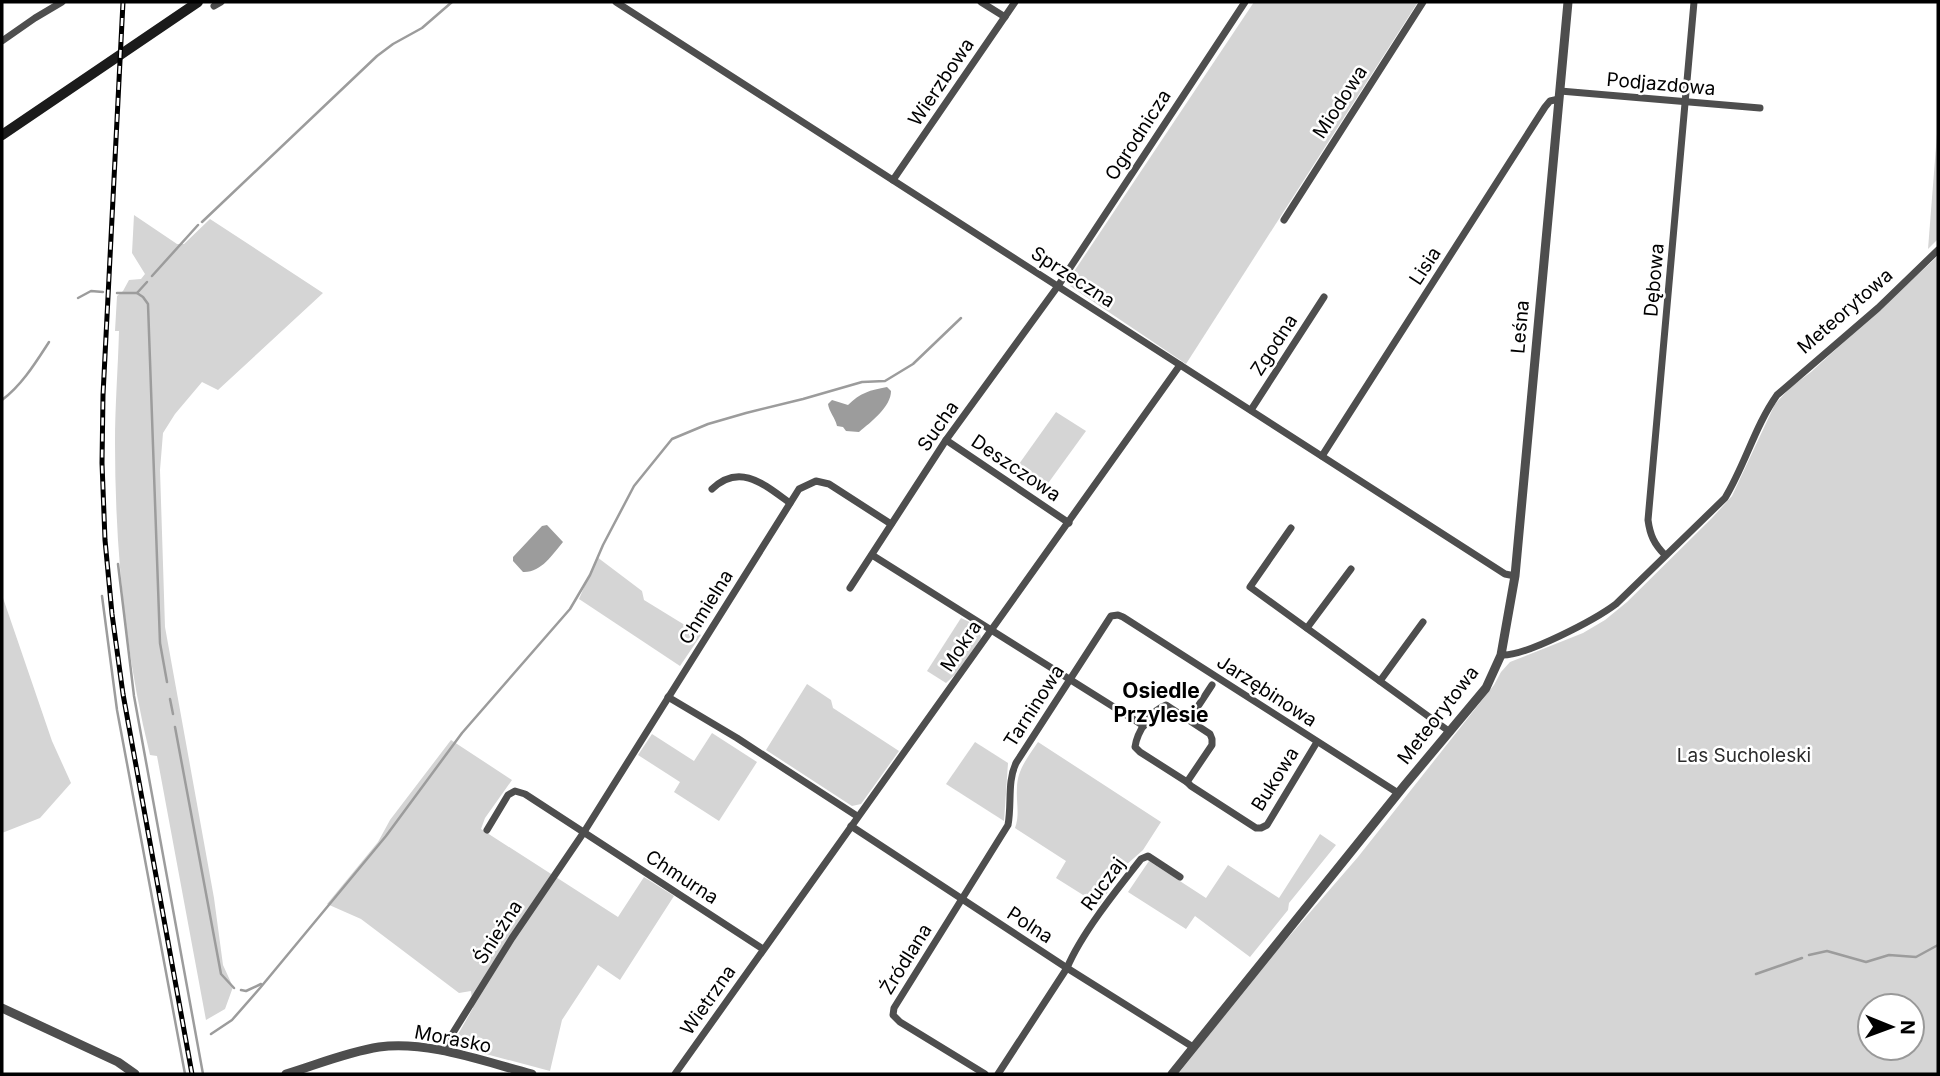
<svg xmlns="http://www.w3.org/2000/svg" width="1940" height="1076" font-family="Inter,sans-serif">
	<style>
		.green { fill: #d5d5d5; fill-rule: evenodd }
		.water { fill: #9c9c9c }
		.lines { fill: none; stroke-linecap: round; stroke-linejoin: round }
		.stream { stroke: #9c9c9c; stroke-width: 2.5 }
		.minor { stroke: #4e4e4e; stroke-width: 7 }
		.tertiary { stroke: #4e4e4e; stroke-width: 9 }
		.secondary { stroke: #1b1b1b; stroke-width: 10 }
		.rail-casing { stroke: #000; stroke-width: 5 }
		.rail { stroke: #fff; stroke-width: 2.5; stroke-dasharray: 8; stroke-linecap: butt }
		.labels { text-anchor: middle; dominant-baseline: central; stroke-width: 5; stroke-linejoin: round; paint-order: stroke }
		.street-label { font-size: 19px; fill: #000; stroke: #fff }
		.park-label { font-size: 19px; fill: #2c2c2c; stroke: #fff }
		.neighbourhood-label { font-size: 21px; font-weight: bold; fill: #000; stroke: #fff }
	</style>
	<rect width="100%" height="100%" fill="#fff"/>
	<g class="green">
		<polygon points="1254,2 1418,2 1186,364 1070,286 1069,279"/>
		<polygon points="1938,121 1938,239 1928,249"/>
		<path d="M 134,215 L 177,244 L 184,244 L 210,219 L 323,293 L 218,390 L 202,382 L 175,414 L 163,433 L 160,470 L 165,627 L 214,898 L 223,965 L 233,987 L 225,1009 L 206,1020 L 157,756 L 150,755 C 125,653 115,548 115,443 C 115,406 118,368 119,331 L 115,331 L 117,296 L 123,291 L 129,280 L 141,279 L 145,274 L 132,253 Z"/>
		<path d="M 1938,256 L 1938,1074 L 1178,1074 L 1266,963 L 1358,857 L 1494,685 L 1501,672 L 1510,662 L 1583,633 L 1605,620 L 1627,602 L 1712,518 L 1732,496 L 1775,404 L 1792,386 L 1811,372 ZM 1870,1006 L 1912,1006 L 1912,1048 L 1870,1048 Z"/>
		<polygon points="1056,412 1086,431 1041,493 1012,474"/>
		<polygon points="597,557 642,591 644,600 701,635 680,666 579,599"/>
		<polygon points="2,595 52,741 71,783 40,818 2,833"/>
		<polygon points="961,618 978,626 981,638 958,672 946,683 927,671"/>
		<polygon points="807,684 831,700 833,708 899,751 861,804 852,806 766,750"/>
		<polygon points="712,733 757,762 719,821 674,792 680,782 638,755 652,734 694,761"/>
		<polygon points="451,740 512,780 485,818 481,829 618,917 644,877 674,896 620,980 598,965 562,1020 550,1071 452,1045 473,1008 471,991 459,993 361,919 327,904 378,842 390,820"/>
		<polygon points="975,742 1008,763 1004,821 946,784"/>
		<path d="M 1038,742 L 1161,822 L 1143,850 L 1125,866 L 1099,905 L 1056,878 L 1066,861 L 1015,828 C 1020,815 1016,802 1017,788 C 1017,770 1028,757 1038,742 Z"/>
		<polygon points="1320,834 1336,845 1289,903 1288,910 1250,957 1195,916 1186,929 1128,892 1149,861 1206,898 1228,865 1279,898"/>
	</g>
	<g class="water">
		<path d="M 887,387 L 891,391 C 891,407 871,422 859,432 L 846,431 L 843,427 L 837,426 C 835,417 829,412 828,404 L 832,400 L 848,405 C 860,393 870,390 887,387 Z"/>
		<path d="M 547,525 L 563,542 C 552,555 541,573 523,572 L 513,561 L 513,557 L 542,526 Z"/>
	</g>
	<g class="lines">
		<g class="stream">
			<polyline points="202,222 377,56 393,44 422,28 452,2"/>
			<polyline points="152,276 198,225"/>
			<polyline points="117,293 137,293 147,282"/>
			<polyline points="137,293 143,297 148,304 160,643 167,682"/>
			<polyline points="78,298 91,291 103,292"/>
			<path d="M 2,400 C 22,385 36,362 49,342"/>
			<polyline points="118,564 134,696 203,1074"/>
			<polyline points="102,596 117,710 185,1074"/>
			<polyline points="170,699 173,714"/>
			<polyline points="175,727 221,974 234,988"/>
			<polyline points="1809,955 1827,951 1866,962 1889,955 1916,957 1938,945"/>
			<polyline points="1756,974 1802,958"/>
			<polyline points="241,990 246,991 261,984"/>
			<polyline points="211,1034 232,1020 260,988 386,836 462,733 570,609 590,575 603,545 634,486 672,439 708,424 746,413 803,399 862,382 885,381 913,364 961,318"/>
		</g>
		<g class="minor">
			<polyline points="616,2 1505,574 1515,576"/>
			<polyline points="981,2 1005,17"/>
			<polyline points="214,6 221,2"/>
			<polyline points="2,41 35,18 62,2"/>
			<polyline points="1560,91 1760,108"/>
			<polyline points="893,180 1015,2"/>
			<polyline points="1284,220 1423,2"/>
			<polyline points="1251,410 1324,297"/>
			<polyline points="946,440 1069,523"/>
			<polyline points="1322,456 1545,107 1550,101 1559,99"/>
			<path d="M 712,489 C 740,462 765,485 790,503"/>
			<polyline points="1291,528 1250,587 1450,732"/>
			<polyline points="872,555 1144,726"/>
			<path d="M 1665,555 C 1654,544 1650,535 1648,520 L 1694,2"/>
			<polyline points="850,588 946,440 1058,286 1245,2"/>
			<polyline points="1307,628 1351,569"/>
			<path d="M 1501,655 C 1525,657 1596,619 1616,604 L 1725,498 C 1745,465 1755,426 1777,395 L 1878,308 L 1938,250"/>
			<polyline points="1380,681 1423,622"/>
			<polyline points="668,697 737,738 857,816"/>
			<path d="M 1166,705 L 1210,734 L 1212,739 L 1212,745 L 1187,782 L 1140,752 L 1135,747 C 1137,732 1151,710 1166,705 Z"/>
			<polyline points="1189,720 1212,685"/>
			<polyline points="1187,782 1191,786 1256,828 1261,828 1267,825 1317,742"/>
			<polyline points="851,826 1067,968 1193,1047"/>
			<polyline points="487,830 508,795 515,791 525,794 763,949"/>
			<polyline points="443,1051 446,1044 512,938 584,832 799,489 816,481 829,484 891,524"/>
			<polyline points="675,1074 1180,365"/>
			<path d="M 985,1074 L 900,1022 L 893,1015 L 894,1008 L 1008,825 C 1012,804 1007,782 1016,763 L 1111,616 L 1118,615 L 1123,617 L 1398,793"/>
			<path d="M 998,1074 L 1067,968 C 1081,934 1118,888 1141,859 L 1148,856 L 1180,877"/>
		</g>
		<g class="tertiary">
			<polyline points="2,1008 118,1062 135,1074"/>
			<path d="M 286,1074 C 316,1065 347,1052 379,1047 C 427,1040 485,1062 532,1074"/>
			<polyline points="1172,1074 1404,786 1486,688 1501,655 1515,576 1568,2"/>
		</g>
		<polyline class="secondary" points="2,135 198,2"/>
		<defs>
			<polyline id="rail" points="123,2 103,395 102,463 105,540 112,614 123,694 192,1074"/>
		</defs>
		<use href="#rail" class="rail-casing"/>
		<use href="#rail" class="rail"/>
	</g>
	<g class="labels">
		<g class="street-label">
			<text transform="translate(941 82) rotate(-56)">Wierzbowa</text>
			<text transform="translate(1661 84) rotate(5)">Podjazdowa</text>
			<text transform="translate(1340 102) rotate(-57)">Miodowa</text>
			<text transform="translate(1138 135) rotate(-57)">Ogrodnicza</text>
			<text transform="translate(1425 266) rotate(-57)">Lisia</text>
			<text transform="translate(1073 277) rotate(33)">Sprzeczna</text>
			<text transform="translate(1654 280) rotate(-85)">Dębowa</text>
			<text transform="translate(1845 311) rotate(-41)">Meteorytowa</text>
			<text transform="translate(1520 327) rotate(-85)">Leśna</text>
			<text transform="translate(1274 345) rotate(-57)">Zgodna</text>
			<text transform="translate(938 426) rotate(-55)">Sucha</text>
			<text transform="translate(1016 468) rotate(34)">Deszczowa</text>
			<text transform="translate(706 607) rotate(-58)">Chmielna</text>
			<text transform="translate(961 646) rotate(-56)">Mokra</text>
			<text transform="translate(1267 691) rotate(33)">Jarzębinowa</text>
			<text transform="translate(1034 706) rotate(-57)">Tarninowa</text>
			<text transform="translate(1438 715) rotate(-52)">Meteorytowa</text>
			<text transform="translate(1275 779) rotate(-58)">Bukowa</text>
			<text transform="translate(682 877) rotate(33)">Chmurna</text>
			<text transform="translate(1103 884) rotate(-54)">Ruczaj</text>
			<text transform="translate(1030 925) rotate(33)">Polna</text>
			<text transform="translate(498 932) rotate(-57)">Śnieżna</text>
			<text transform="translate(906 959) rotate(-58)">Źródlana</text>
			<text transform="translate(708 1000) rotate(-55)">Wietrzna</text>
			<text transform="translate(453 1039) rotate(11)">Morasko</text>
		</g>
		<g class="park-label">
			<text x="1744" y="755">Las Sucholeski</text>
		</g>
		<g class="neighbourhood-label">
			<text x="1161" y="690">Osiedle<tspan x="1161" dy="24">Przylesie</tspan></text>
		</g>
	</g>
	<rect width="1940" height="1076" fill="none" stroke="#000000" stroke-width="7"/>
	<g transform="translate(1891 1027) rotate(91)"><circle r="33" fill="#ffffff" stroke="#999999" stroke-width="2"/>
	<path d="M0-5L12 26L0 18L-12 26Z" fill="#000000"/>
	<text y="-10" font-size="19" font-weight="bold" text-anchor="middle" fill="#000000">N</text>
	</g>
</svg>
